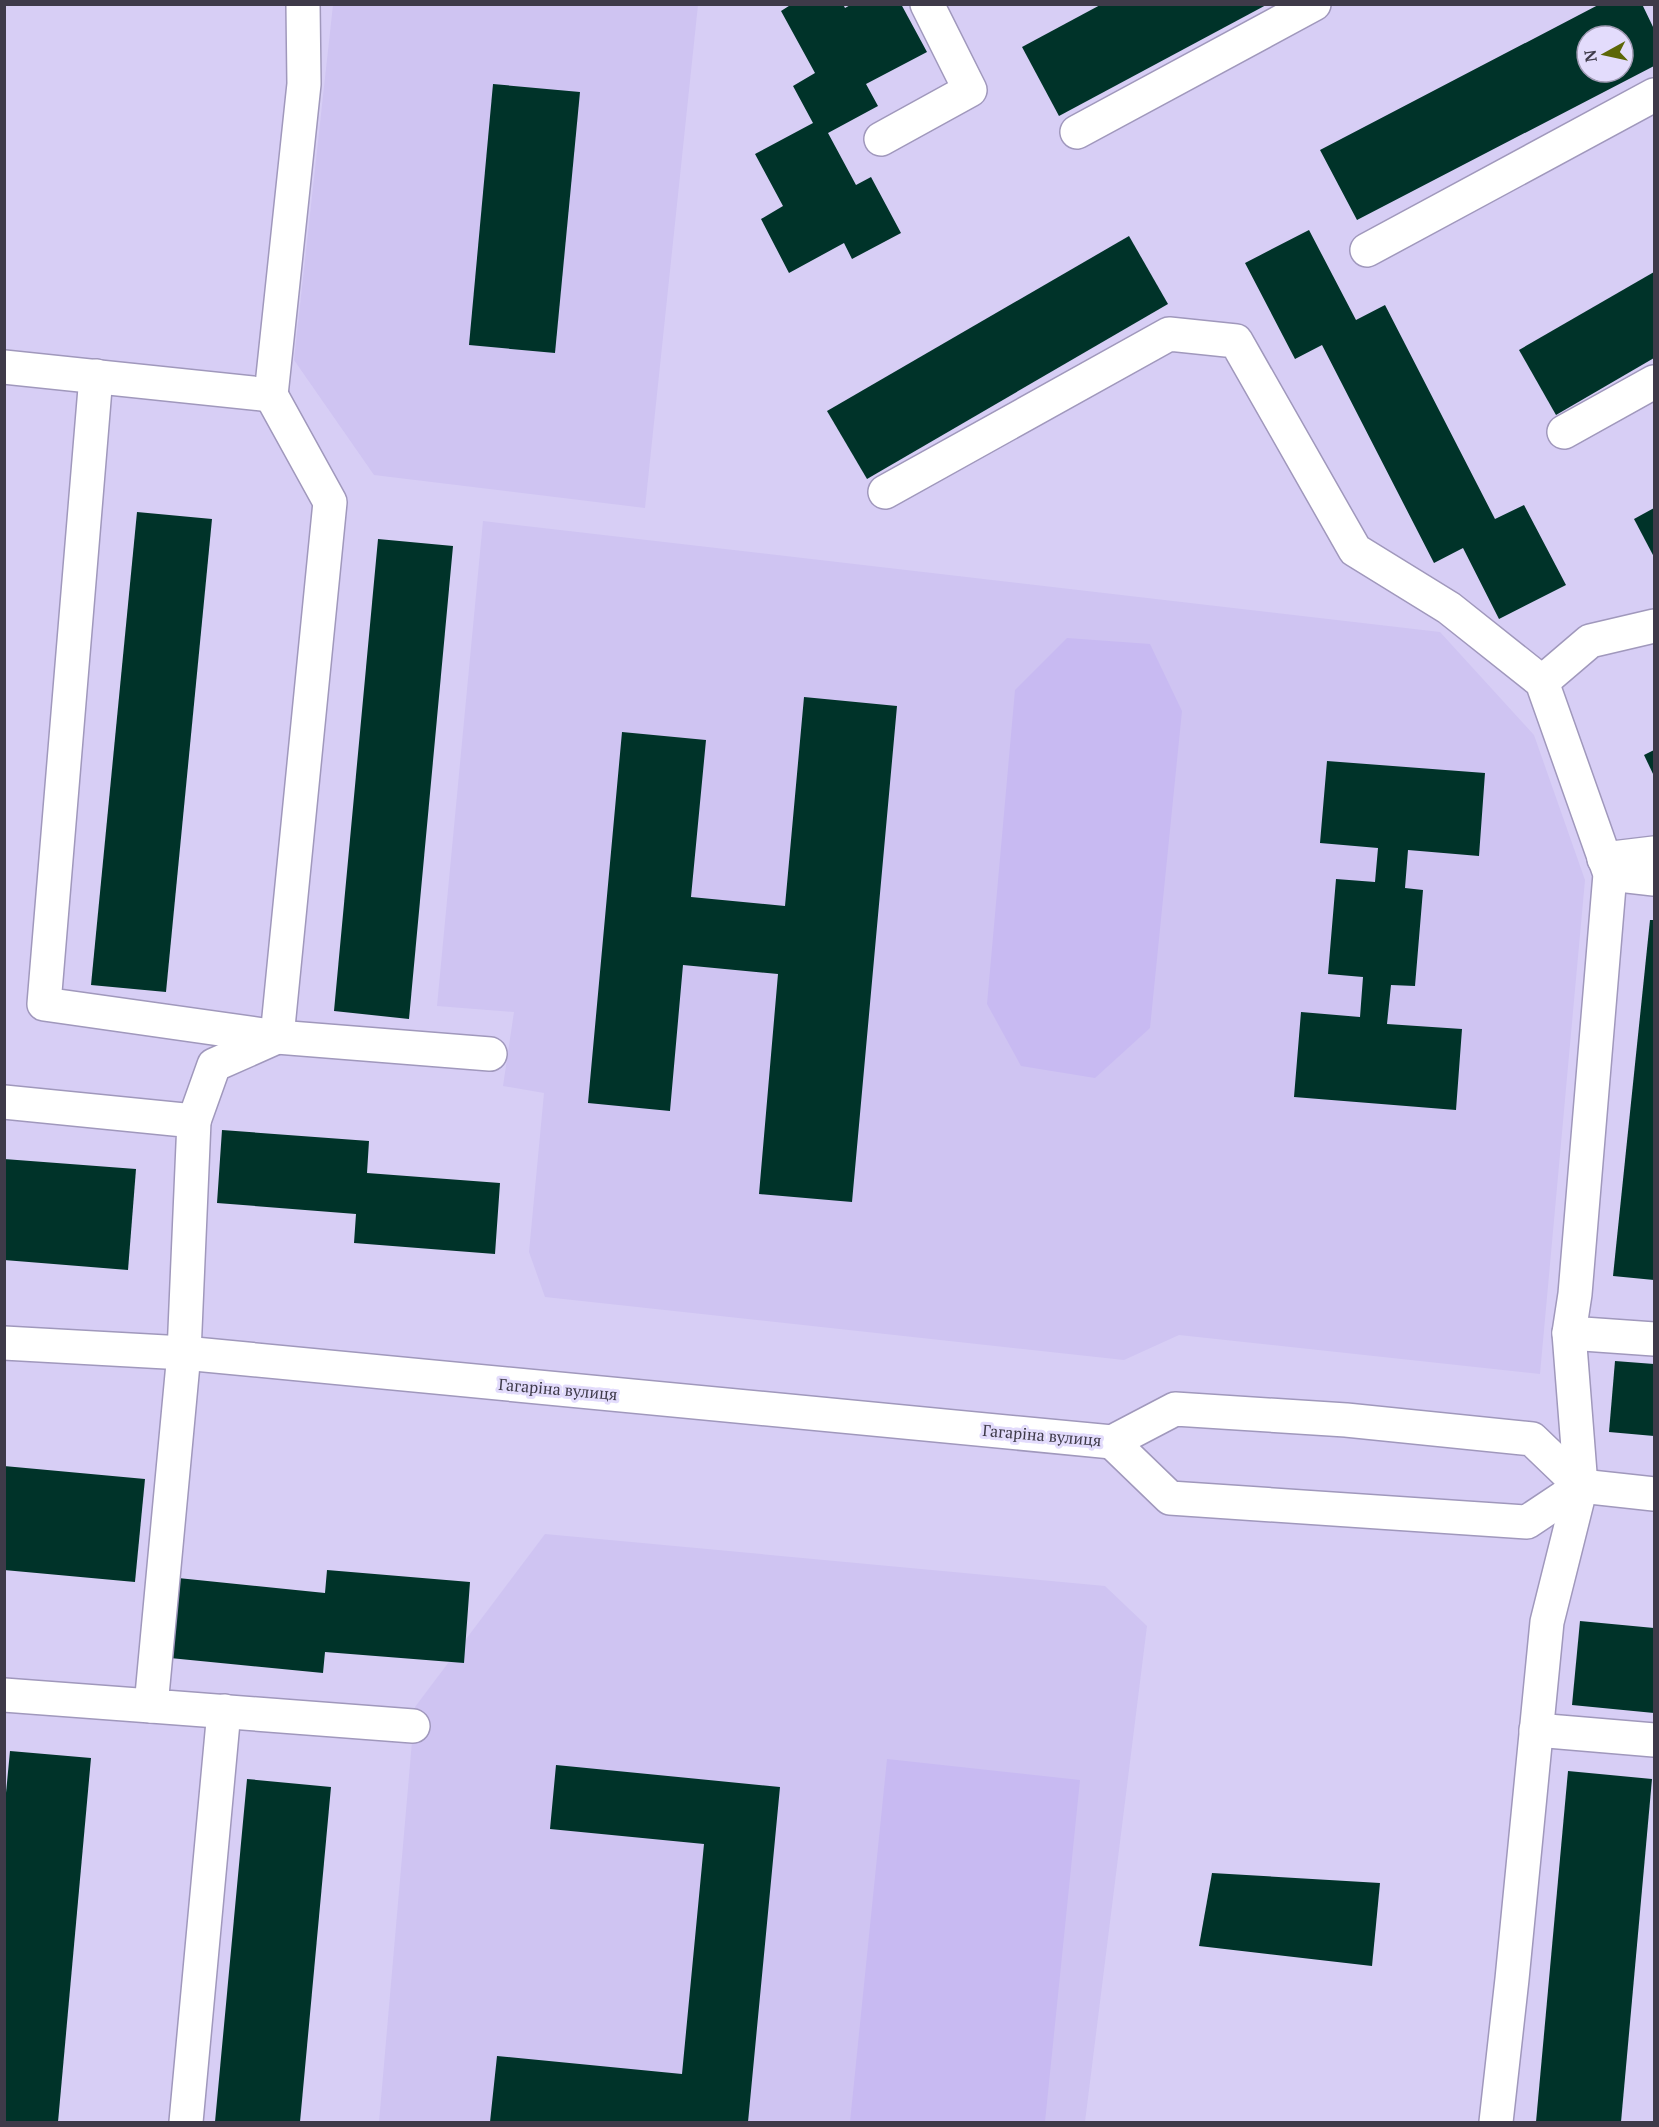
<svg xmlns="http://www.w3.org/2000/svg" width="1659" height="2127" font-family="'PT Serif',serif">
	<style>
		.built { fill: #cfc4f2 }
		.green { fill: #c8baf2 }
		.building { fill: #003329; fill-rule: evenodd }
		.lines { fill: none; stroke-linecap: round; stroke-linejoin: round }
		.minor-casing { stroke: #a098bc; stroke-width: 36 }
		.minor { stroke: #fff; stroke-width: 33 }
		.labels { text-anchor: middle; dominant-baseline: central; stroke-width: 6; stroke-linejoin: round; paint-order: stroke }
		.street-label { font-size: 16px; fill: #3e3a49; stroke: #e3dcfc }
	</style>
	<rect width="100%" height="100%" fill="#d7cef5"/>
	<g class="built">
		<polygon points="333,5 698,5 645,508 374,475 294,360"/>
		<polygon points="483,521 1440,632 1534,735 1585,880 1540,1374 1179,1335 1124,1360 545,1297 529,1252 544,1093 503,1086 514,1012 437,1006"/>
		<polygon points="545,1534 1105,1586 1147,1626 1085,2122 379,2122 415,1707"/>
	</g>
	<g class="green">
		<polygon points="1067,638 1150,644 1182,711 1150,1028 1095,1078 1021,1066 987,1004 1015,690"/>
		<polygon points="887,1759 1080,1780 1045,2122 850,2122"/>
	</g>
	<g class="building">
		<polygon points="792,4 843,4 845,8 852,4 901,4 927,52 866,84 878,106 828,133 856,185 871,177 901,233 852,259 844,243 789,273 761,219 783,206 755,154 813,123 793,86 815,73 781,11"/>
		<polygon points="1102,4 1268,4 1059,116 1022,47"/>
		<path d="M 1600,4 L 1642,4 L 1654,29 L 1654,66 L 1357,220 L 1320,150 ZM 1587,36 L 1623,36 L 1623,72 L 1587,72 Z"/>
		<polygon points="493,84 580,92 555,353 469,345"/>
		<polygon points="1309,230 1356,320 1385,305 1495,519 1524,505 1566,585 1499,619 1463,548 1434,563 1322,345 1295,359 1245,263"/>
		<polygon points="1129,236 1168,304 867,479 827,411"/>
		<polygon points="1654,272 1654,358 1556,415 1519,350"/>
		<polygon points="1654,508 1654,557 1634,519"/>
		<polygon points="137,512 212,519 166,992 91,985"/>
		<polygon points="378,539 453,546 409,1019 334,1011"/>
		<polygon points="804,697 897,706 852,1202 759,1194 778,974 683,965 670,1111 588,1103 622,732 706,740 691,897 785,906"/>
		<polygon points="1654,750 1654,776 1644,755"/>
		<polygon points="1327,761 1485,773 1479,856 1408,850 1405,888 1423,890 1415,986 1391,985 1387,1024 1462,1029 1456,1110 1294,1097 1301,1012 1360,1017 1363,977 1328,974 1336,879 1375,882 1378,848 1320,843"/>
		<polygon points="1650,920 1654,920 1654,1280 1613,1276"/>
		<polygon points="222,1130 369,1141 367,1173 500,1183 495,1254 354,1243 356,1214 217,1203"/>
		<polygon points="4,1159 136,1169 128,1270 4,1260"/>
		<polygon points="1615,1361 1654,1364 1654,1436 1609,1432"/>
		<polygon points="4,1466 145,1479 135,1582 4,1570"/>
		<polygon points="327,1570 470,1582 464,1663 325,1652 323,1673 170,1658 178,1578 325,1593"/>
		<polygon points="1580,1621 1654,1628 1654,1713 1572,1705"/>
		<polygon points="10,1751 91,1758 58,2122 4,2122 4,1814"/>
		<polygon points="556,1765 780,1787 748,2122 490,2122 497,2056 682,2074 704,1844 550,1829"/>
		<polygon points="1568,1771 1652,1779 1621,2122 1536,2122"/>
		<polygon points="247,1779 331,1787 300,2122 215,2122"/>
		<polygon points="1212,1873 1380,1883 1372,1966 1199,1946"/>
	</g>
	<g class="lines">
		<defs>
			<g id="minor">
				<polyline points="1077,132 1314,4"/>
				<polyline points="881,139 970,90 927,4"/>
				<polyline points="1367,250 1654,95"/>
				<polyline points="4,367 271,395 304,84 303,4"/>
				<polyline points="96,376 44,1004 277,1037 490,1054"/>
				<polyline points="1564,432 1654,382"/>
				<polyline points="885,492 1169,334 1236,341 1355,550 1449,608 1542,682 1610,874 1575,1294 1569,1333 1581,1486 1547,1622 1512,1979 1496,2122"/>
				<polyline points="1542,682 1590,641 1654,626"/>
				<polyline points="1604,859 1654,853"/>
				<polyline points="1610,874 1654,879"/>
				<polyline points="4,1102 194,1121 184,1353 151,1706 413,1726"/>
				<polyline points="194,1121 214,1065 277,1037 330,502 271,395"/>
				<polyline points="1569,1333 1654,1339"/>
				<polyline points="4,1343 184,1353 1112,1442 1175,1409 1346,1420 1532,1439 1581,1486 1654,1494"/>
				<polyline points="1112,1442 1170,1498 1527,1522 1581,1486"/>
				<polyline points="4,1695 151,1706"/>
				<polyline points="1536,1730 1654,1740"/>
				<polyline points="186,2122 224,1711"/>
			</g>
		</defs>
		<use href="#minor" class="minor-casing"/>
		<use href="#minor" class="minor"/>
	</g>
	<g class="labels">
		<g class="street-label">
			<text transform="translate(558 1389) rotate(5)">Гагаріна вулиця</text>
			<text transform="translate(1042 1435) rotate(5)">Гагаріна вулиця</text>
		</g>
	</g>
	<rect width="1659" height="2127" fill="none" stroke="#3e3a49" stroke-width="12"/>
	<g transform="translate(1605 54) rotate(262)"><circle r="28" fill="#e3dcfc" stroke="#a19bb4" stroke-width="1.5"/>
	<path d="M0-4.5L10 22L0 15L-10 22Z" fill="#5c6607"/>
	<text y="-9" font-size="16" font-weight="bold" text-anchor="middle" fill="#3e3a49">N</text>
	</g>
</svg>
